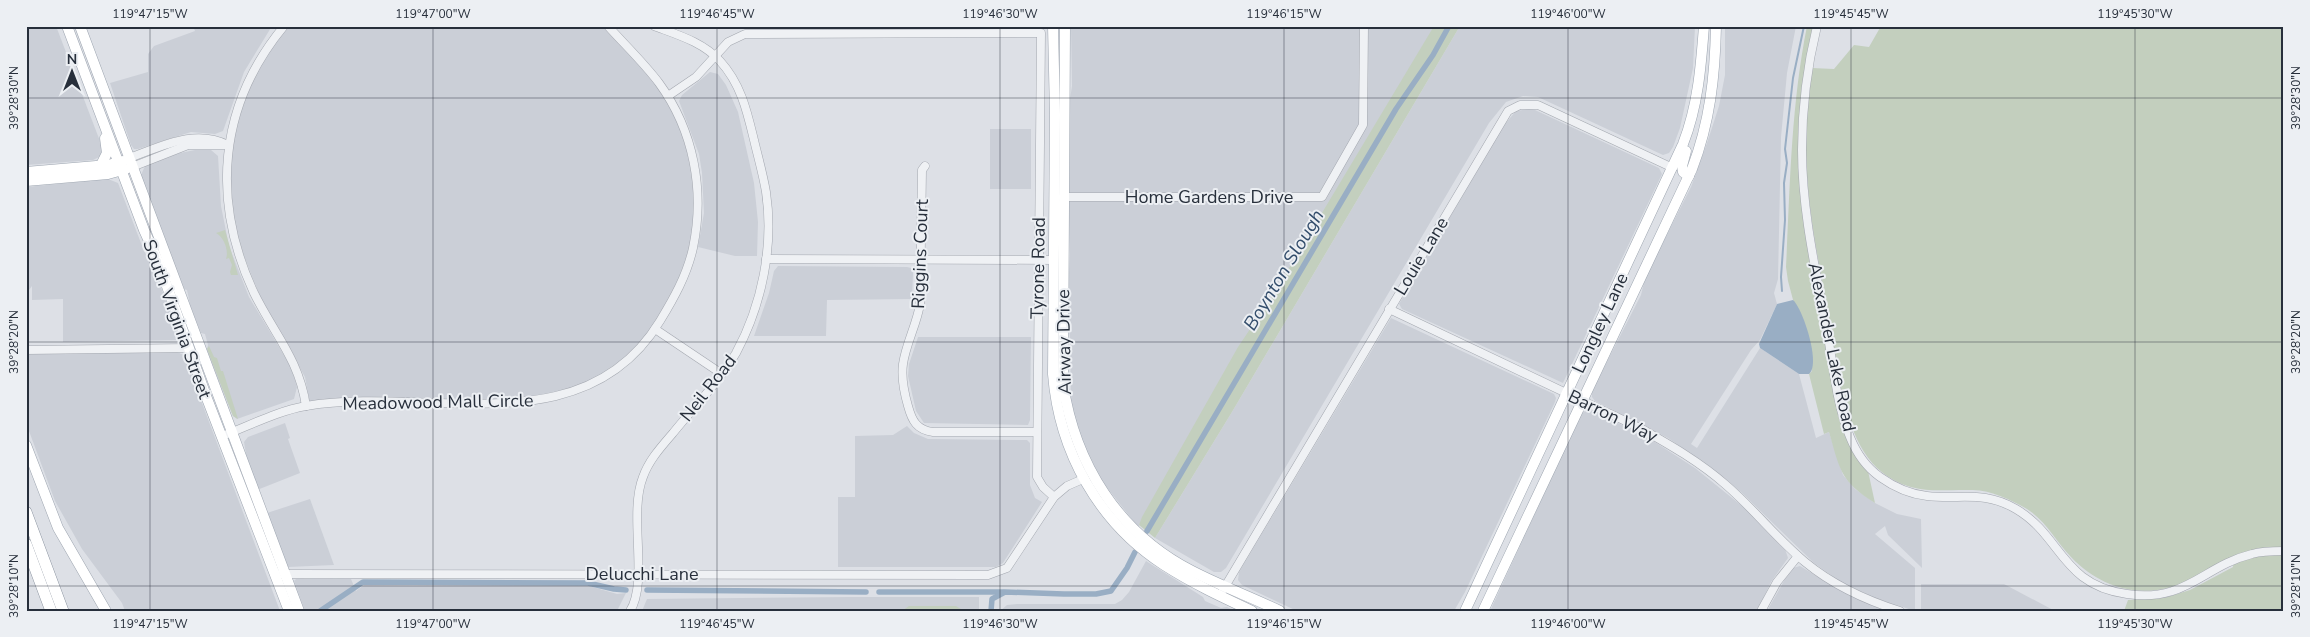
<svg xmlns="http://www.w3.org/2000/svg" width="2310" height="637" font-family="'Nunito Sans',sans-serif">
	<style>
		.built { fill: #cbcfd7 }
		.green { fill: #c3cfbe }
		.water { fill: #99aec4 }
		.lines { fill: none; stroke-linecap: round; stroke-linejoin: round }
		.stream { stroke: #99aec4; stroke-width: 2 }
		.canal { stroke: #99aec4; stroke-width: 5.5 }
		.minor-casing { stroke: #a3a7af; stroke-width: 9 }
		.major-casing { stroke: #9da5b0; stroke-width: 11 }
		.highway-casing { stroke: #858e9b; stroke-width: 12 }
		.minor { stroke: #eff1f4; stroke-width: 8 }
		.major { stroke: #fff; stroke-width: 10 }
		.highway { stroke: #fff; stroke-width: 11 }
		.ticks { fill: none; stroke: #272f3b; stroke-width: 1; stroke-opacity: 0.45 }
		.labels { text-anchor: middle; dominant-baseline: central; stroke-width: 4; stroke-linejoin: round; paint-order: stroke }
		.street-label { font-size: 18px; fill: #272f3b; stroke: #eceff3 }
		.water-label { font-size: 19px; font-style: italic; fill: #344e6c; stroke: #eceff3 }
		.neatline { fill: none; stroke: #272f3b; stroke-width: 2 }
		.ticks-label { font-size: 12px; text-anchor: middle; fill: #272f3b }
	</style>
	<rect width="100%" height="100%" fill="#dde0e6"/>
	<g class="built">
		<polygon points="26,26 56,26 103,149 101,156 93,160 26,165"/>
		<polygon points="193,26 272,26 244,72 223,131 215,134 191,132 138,149 134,149 131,145 110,83 148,72 148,54 154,46 195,31"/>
		<polygon points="287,26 605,26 646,70 665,96 681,128 693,167 696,213 687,263 667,305 637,349 614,368 589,383 536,399 310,404 305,377 261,299 240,246 232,216 227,161 243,102 272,43"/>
		<polygon points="1071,26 1438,26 1138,527 1101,480 1084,448 1071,403 1070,338 1067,307 1070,255 1068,182 1068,112 1072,86"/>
		<polygon points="1460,26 1695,26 1693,68 1680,128 1673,147 1669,153 1663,155 1538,97 1523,96 1506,102 1489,123 1226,568 1221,572 1214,572 1155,538 1232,412"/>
		<polygon points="1725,26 1796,26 1787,73 1781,137 1778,279 1774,293 1777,304 1760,340 1751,350 1691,444 1697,448 1760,348 1799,374 1816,438 1829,432 1843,475 1855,489 1875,503 1897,514 1921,519 1922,568 1888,535 1885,526 1875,534 1915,568 1915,611 1875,598 1839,581 1814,563 1741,492 1710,467 1668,438 1595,401 1592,397 1592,391 1641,295 1645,278 1691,187 1707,143 1719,106 1725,75"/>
		<polygon points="710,72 718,74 726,85 738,112 754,183 758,222 757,256 735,256 698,247 704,213 702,173 699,154 679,101 682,95"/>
		<polygon points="1529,109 1535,110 1659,168 1662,174 1563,383 1402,309 1399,304 1504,125 1516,111"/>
		<rect x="990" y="129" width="41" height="60"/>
		<polygon points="195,150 211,150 218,156 221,206 229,246 249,297 291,367 297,387 294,399 237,419 233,416 218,379 207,349 208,345 205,334 201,333 190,305 187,290 184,289 141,175 145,166 175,154"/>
		<polygon points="108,179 118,183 144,251 153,267 179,334 178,340 63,342 63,299 32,300 32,286 26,294 26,187"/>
		<polygon points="778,266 907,267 911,268 913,273 912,299 827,300 826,336 754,336 769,293 774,271"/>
		<polygon points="1391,318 1554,394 1556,398 1555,402 1465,592 1454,611 1297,611 1242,585 1238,580 1239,572"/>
		<polygon points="918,337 1031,337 1030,420 1028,425 924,423 916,411 908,376 909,364"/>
		<polygon points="177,352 184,355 280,611 125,611 122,603 82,549 55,501 26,423 26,353"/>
		<polygon points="1586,410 1593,411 1647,437 1695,468 1747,510 1785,549 1788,558 1771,582 1757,611 1490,611 1581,414"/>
		<polygon points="285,423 290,438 288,439 300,473 257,490 247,460 244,442 248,437"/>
		<polygon points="907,426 914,433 928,439 1017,440 1027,440 1030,443 1030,485 1035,498 1042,502 1003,563 996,567 838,567 838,497 855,497 855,436 893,435"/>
		<polygon points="310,499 334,565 288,567 267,513"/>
		<polygon points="1146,561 1203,597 1205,601 1221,608 1227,607 1235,611 1000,611 1007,605 1017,604 1115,604 1122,600 1129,592"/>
		<polygon points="1800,566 1848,595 1887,611 1767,611 1789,572 1793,568"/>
		<polygon points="296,579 351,579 356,591 364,585 589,586 617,594 626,593 617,611 305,611 294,581"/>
		<polygon points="1921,584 2004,584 2055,611 1921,611"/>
		<polygon points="850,597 979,597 979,611 642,611 647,599"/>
	</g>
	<g class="green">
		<polygon points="1434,26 1460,26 1232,412 1155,538 1139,525 1142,517 1238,347 1271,298"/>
		<path d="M 1807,26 L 1813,26 L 1799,142 L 1840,418 L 1845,433 L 1854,454 L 1868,471 L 1875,503 C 1840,481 1840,470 1829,432 L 1824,434 L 1809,374 L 1812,371 L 1788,281 L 1786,267 C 1790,186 1791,106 1807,26 Z"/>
		<path d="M 1881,26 L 2284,26 L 2284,611 L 2124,611 L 2128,600 L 2164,598 L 2190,590 L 2233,567 L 2234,556 C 2216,564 2200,575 2183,583 C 2142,600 2100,588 2071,557 C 2056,541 2045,520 2027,509 C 2011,500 1991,490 1973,490 C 1938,489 1914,496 1883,473 C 1867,461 1858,443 1851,425 C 1839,395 1837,360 1831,329 C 1821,273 1808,215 1806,158 C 1805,128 1809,98 1812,68 L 1834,69 L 1854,45 L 1869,47 Z"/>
		<path d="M 225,230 L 238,275 L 231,275 L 230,272 L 232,265 L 229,258 L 226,259 C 229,251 224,237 216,233 Z"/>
		<polygon points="209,346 214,357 217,358 221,371 223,371 238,419 233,416 207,349"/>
		<polygon points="909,606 956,606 964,611 902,611"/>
	</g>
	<path class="water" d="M 1793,300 C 1803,309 1821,364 1809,374 L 1799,374 L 1760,348 L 1759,344 L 1777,304 Z"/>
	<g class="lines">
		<polyline class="stream" points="1782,291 1781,277 1785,220 1784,183 1787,163 1785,149 1793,78 1804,26"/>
		<g class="canal">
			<polyline points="1147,531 1396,109 1433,55 1449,26"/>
			<polyline points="647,590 866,592"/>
			<polyline points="879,592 1003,592"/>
			<polyline points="320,611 363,582 588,583 614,589 626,590"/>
			<polyline points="991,611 992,599 1005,592 1064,594 1096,594 1111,591 1127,568 1135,552"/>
		</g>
		<defs>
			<g id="minor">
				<path d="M 284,26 C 218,106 211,201 254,293 C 274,334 299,359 306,406"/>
				<path d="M 1817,26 C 1807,67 1802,108 1802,150 C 1802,213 1817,276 1828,337 C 1834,370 1837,406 1850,437 C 1856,452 1866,467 1880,477 C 1894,487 1909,494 1927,496 C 1961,500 1983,490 2016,509 C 2062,536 2061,585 2127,594 C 2186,603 2203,566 2252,554 C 2262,551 2273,551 2284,551"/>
				<polyline points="668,96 696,77 728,42 745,34 1041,33 1037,477 1043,487 1054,497"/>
				<path d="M 129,158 C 161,147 194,128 228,145"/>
				<path d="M 925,166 L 922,170 L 920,304 C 917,324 906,343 903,364 C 901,378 904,392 908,406 C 912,421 917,430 933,432 L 1037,432"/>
				<polyline points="132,167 188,145 228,145"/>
				<polyline points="1063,197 1322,197 1363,125 1364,26"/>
				<polyline points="766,259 1054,260"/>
				<path d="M 1389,309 L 1640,428 C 1670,445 1700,462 1726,485 C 1754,509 1777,539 1805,562 C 1834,586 1865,600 1900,611"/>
				<polyline points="655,329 722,374"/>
				<polyline points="26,350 189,348"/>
				<path d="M 222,436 C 249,426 277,411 306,406 C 425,385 583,448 660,321 C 674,298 687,275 693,248 C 705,191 694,131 659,83 C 644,63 625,45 608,26"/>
				<polyline points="280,574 988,575 1007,568 1054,497 1067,486 1083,479"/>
				<polyline points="1223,590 1508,111 1520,105 1538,105 1673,168"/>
				<path d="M 630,611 C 649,581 628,514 643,477 C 649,460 661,447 673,433 C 694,407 719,382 736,353 C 762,305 774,246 766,192 C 763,174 758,157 754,140 C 747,111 741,84 720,61 C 703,42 678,35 654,26"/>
				<polyline points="1761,611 1777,582 1798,556"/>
			</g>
			<g id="major">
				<polyline points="67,26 144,230 158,261 206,396 289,611"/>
				<polyline points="80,26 299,611"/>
				<path d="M 1053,26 L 1055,114 L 1053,374 C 1059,452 1099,523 1164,565 C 1192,583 1222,597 1252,611"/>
				<path d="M 1065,26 L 1063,384 C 1075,464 1118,533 1192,571 C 1221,586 1251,597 1280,611"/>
				<polyline points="1686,151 1682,166 1683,172 1689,176"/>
				<polyline points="101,165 107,153 105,138"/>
				<polyline points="26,172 108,165 123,161"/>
				<polyline points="26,181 108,174 126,169"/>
				<polyline points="26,445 58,528 106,611"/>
				<path d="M 1465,611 L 1683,144 C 1698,106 1701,66 1704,26"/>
				<path d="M 1483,611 L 1692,169 C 1710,122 1715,76 1716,26"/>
			</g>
			<g id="highway">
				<polyline points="26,512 63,611"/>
				<polyline points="26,544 51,611"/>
			</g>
		</defs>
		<use href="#minor" class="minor-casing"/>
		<use href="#major" class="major-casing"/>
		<use href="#highway" class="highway-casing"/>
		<use href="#minor" class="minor"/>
		<use href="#major" class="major"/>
		<use href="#highway" class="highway"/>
	</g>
	<path class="ticks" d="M 150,26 L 150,611M 433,26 L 433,611M 717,26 L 717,611M 1000,26 L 1000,611M 1284,26 L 1284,611M 1568,26 L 1568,611M 1851,26 L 1851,611M 2135,26 L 2135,611M 26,98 L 2284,98M 26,342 L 2284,342M 26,586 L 2284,586"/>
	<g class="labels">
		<g class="street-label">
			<text x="1209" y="197">Home Gardens Drive</text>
			<text transform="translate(920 254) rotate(-88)">Riggins Court</text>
			<text transform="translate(1421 256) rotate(-59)">Louie Lane</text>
			<text transform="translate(1038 268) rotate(-89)">Tyrone Road</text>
			<text transform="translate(177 319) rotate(70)">South Virginia Street</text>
			<text transform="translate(1600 323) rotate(-65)">Longley Lane</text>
			<text transform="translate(1064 342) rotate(-91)">Airway Drive</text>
			<text transform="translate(1832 347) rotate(78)">Alexander Lake Road</text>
			<text transform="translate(708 388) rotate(-52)">Neil Road</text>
			<text transform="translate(438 402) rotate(-1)">Meadowood Mall Circle</text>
			<text transform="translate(1613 416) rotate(26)">Barron Way</text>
			<text x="642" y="574">Delucchi Lane</text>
		</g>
		<g class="water-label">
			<text transform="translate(1284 270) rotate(-59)">Boynton Slough</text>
		</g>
	</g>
	<rect width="2310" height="637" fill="none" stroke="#eceff3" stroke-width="55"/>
	<g transform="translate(72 72)" stroke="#eceff3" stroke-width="4" paint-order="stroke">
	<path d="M0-4L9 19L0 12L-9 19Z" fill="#272f3b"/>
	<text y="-8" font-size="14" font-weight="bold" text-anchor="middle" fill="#272f3b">N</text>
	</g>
	<rect x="28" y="28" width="2254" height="582" class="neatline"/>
	<g class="ticks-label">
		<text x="150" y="18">119°47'15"W</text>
		<text x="433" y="18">119°47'00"W</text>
		<text x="717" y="18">119°46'45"W</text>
		<text x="1000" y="18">119°46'30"W</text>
		<text x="1284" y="18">119°46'15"W</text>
		<text x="1568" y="18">119°46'00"W</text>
		<text x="1851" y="18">119°45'45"W</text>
		<text x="2135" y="18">119°45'30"W</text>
		<text transform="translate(14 98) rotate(-90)" y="4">39°28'30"N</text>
		<text transform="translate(2296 98) rotate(-90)" y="4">39°28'30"N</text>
		<text transform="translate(14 342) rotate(-90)" y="4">39°28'20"N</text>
		<text transform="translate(2296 342) rotate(-90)" y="4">39°28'20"N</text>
		<text transform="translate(14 586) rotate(-90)" y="4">39°28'10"N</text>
		<text transform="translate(2296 586) rotate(-90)" y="4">39°28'10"N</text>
		<text x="150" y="628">119°47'15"W</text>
		<text x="433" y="628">119°47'00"W</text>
		<text x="717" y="628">119°46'45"W</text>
		<text x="1000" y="628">119°46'30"W</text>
		<text x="1284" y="628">119°46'15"W</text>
		<text x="1568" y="628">119°46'00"W</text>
		<text x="1851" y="628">119°45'45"W</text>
		<text x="2135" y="628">119°45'30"W</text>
	</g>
</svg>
